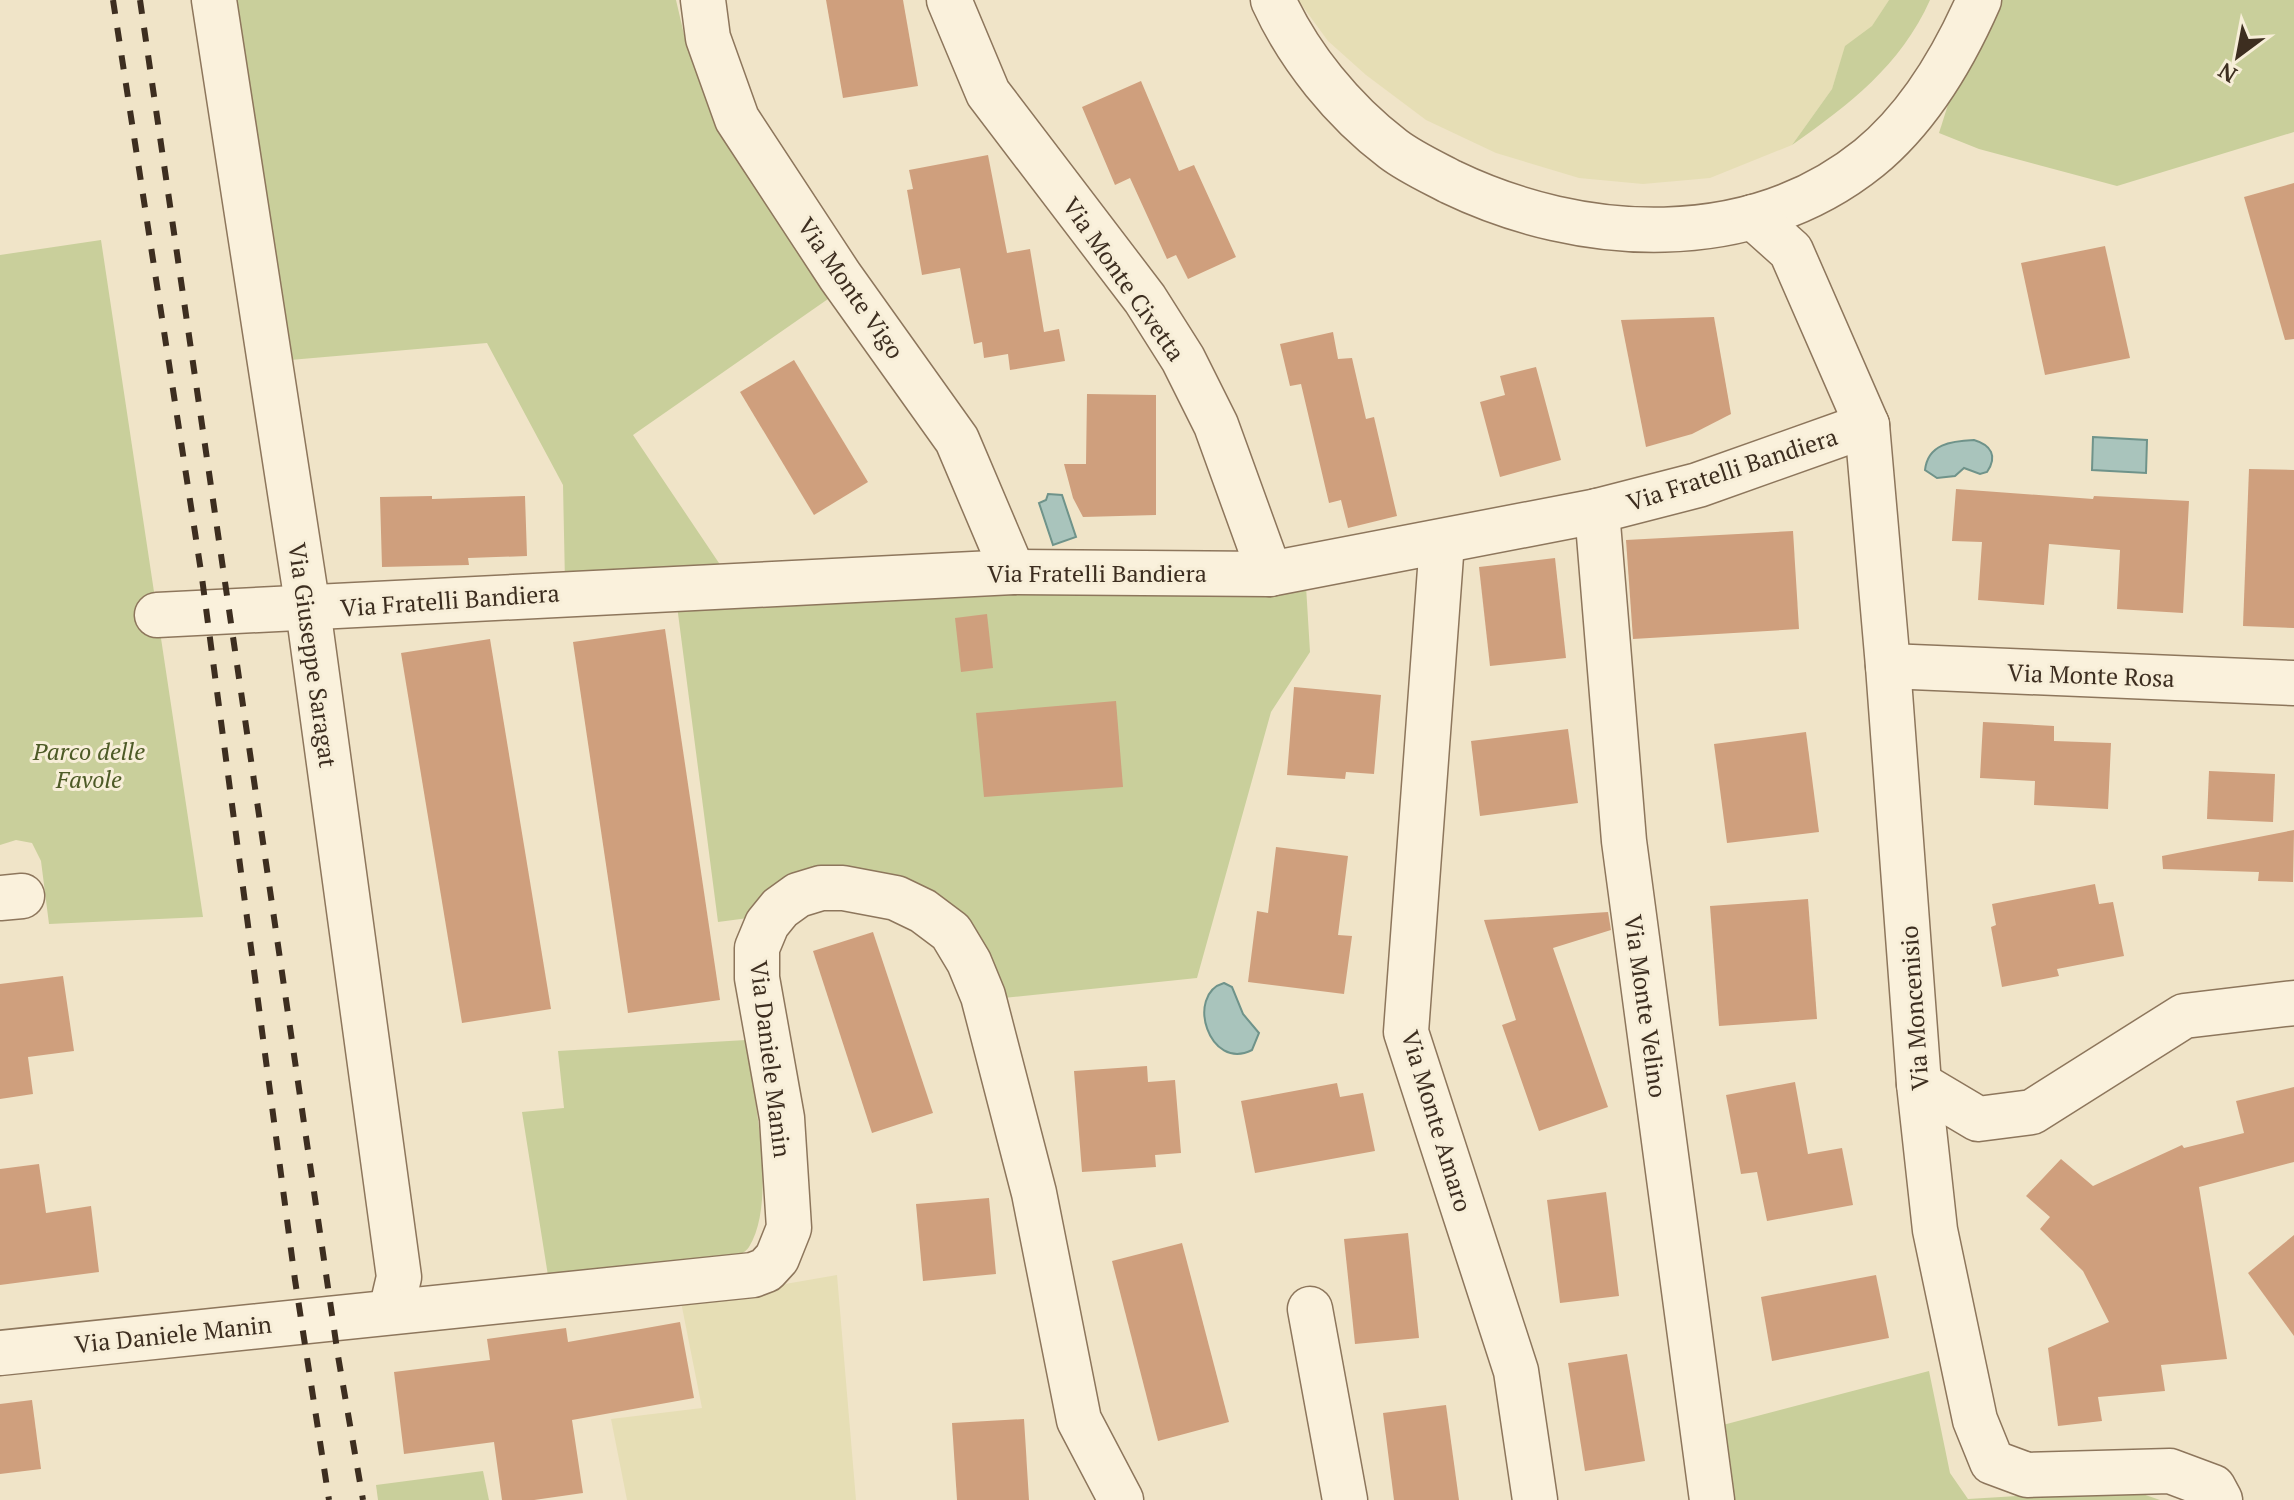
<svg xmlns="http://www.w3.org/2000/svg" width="2294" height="1500" font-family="'PT Serif',serif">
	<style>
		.farmland { fill: #e6deb5 }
		.green { fill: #c9cf9b }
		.water { fill: #a9c4bc; stroke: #6f938a; stroke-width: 2 }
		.building { fill: #cf9f7d }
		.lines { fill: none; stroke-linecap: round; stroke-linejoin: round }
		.minor-casing { stroke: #8d765c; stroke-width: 47 }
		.minor { stroke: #faf1dc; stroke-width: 44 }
		.rail { stroke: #3d2e20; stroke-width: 6; stroke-dasharray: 14 14; stroke-linecap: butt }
		.labels { text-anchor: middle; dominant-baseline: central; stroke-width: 6; stroke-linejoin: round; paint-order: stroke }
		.street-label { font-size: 24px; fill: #3d2e20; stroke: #f7eed8 }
		.park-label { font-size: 24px; font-style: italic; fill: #4d5a26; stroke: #f7eed8 }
	</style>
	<rect width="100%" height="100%" fill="#f0e4c8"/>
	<g class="farmland">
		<polygon points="1298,0 1889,0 1872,27 1846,46 1832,89 1792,145 1710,178 1643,184 1579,178 1496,153 1426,120 1366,75 1328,41"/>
		<polygon points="837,1275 856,1500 627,1500 611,1419 702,1408 681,1302"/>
	</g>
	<g class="green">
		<polygon points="232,0 676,0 686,43 748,165 828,299 633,435 725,572 565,582 563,485 487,343 290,360"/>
		<path d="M 1889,0 L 1930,0 C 1901,65 1849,105 1792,145 L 1832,89 L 1845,46 L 1872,26 Z"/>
		<polygon points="1988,0 2294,0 2294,132 2117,186 1979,149 1939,133 1952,92"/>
		<polygon points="101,240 203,917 49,924 41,861 32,843 16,840 0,845 0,255"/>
		<polygon points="1306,586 1310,652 1271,712 1197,978 1003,998 892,879 756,917 718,922 676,598 1097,593"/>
		<path d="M 746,1040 C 753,1093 778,1201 749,1247 C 745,1253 735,1258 729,1262 L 549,1282 L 522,1112 L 564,1108 L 558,1051 Z"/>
		<polygon points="1929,1371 1950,1473 1968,1499 2128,1489 2160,1500 1729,1500 1719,1426"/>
		<polygon points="483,1471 489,1500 378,1500 376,1485"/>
	</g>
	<g class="water">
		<polygon points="2093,437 2147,440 2146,473 2092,470"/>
		<path d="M 1974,440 C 1991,445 1998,456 1987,472 L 1980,474 L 1964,468 L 1955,476 L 1937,478 L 1925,470 C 1928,444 1951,441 1974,440 Z"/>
		<polygon points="1048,494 1062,495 1076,537 1053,545 1039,503 1046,500"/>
		<path d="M 1224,983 L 1232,987 L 1243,1014 L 1259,1033 L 1252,1050 C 1209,1072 1185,994 1224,983 Z"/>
	</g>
	<g class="building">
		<polygon points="826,0 903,0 918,86 843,98"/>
		<polygon points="1141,81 1179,171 1194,165 1236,257 1188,279 1176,255 1167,259 1130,178 1115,185 1082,107"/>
		<polygon points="988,155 1007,253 1030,249 1044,332 1059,329 1065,361 1010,370 1008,354 984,358 982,342 974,344 960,268 922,275 907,190 913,189 909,170"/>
		<polygon points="2294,183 2294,339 2285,340 2244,197"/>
		<polygon points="2105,246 2130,358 2045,375 2021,263"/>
		<polygon points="1714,317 1731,414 1692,434 1646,447 1621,320"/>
		<polygon points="1333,332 1338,359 1352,358 1366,419 1374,417 1397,516 1348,528 1341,500 1329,503 1301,384 1290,386 1280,344"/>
		<polygon points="794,360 868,482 814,515 740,392"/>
		<polygon points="1536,367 1561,460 1500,477 1480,402 1505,395 1500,376"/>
		<polygon points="1087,394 1156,395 1156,515 1083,517 1073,498 1064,464 1086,464"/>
		<polygon points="2249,469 2294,470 2294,628 2243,626"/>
		<polygon points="1956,489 2093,499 2094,496 2189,501 2183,613 2117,609 2120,550 2049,544 2044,605 1978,600 1982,542 1952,541"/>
		<polygon points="432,496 432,499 525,496 527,556 468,558 469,565 382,567 380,497"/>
		<polygon points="1793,531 1799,629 1633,639 1626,540"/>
		<polygon points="1555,558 1566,658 1490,666 1479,567"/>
		<polygon points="987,614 993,668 961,672 955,618"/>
		<polygon points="665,629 720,1000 628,1013 573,642"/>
		<polygon points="490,639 551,1009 462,1023 401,653"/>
		<polygon points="1294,687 1381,695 1374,774 1346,772 1345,779 1287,775"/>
		<polygon points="1116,701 1123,787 984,797 976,713"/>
		<polygon points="1983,722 2054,726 2054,741 2111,743 2108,809 2034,805 2035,781 1980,778"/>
		<polygon points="1568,729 1578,803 1480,816 1471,741"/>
		<polygon points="1806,732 1819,832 1727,843 1714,744"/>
		<polygon points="2209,771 2275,774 2273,822 2207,819"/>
		<polygon points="2294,830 2293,882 2258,881 2259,872 2163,869 2162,856"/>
		<polygon points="1276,847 1348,856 1338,935 1352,936 1344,994 1248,982 1257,911 1268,913"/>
		<polygon points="2095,884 2099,904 2113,902 2124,956 2057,969 2059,976 2002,987 1991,927 1996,925 1992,904"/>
		<polygon points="1808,899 1817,1019 1719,1026 1710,906"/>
		<polygon points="1608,912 1611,930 1553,948 1608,1107 1539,1131 1502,1025 1516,1020 1484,920"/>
		<polygon points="873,932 933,1113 872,1133 813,951"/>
		<polygon points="63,976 74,1051 28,1057 33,1094 0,1099 0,984"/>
		<polygon points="1147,1066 1148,1082 1175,1080 1181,1153 1155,1155 1156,1167 1082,1172 1074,1071"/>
		<polygon points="1795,1082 1808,1154 1842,1148 1853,1205 1767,1221 1757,1172 1741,1174 1726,1095"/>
		<polygon points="1337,1083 1340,1097 1363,1093 1375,1151 1255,1173 1241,1101"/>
		<polygon points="2294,1087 2294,1162 2199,1187 2227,1359 2161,1365 2165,1391 2098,1397 2102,1421 2058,1426 2048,1348 2109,1322 2083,1271 2040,1229 2050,1217 2026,1196 2061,1159 2093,1186 2182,1145 2184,1148 2244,1133 2236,1101"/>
		<polygon points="39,1164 46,1213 91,1206 99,1272 0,1285 0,1169"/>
		<polygon points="1606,1192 1619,1296 1560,1303 1547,1200"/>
		<polygon points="989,1198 996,1274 923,1281 916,1204"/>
		<polygon points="1408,1233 1419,1338 1355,1344 1344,1239"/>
		<polygon points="2294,1235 2294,1336 2248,1273"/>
		<polygon points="1182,1243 1229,1422 1158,1441 1112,1261"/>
		<polygon points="1876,1275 1889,1338 1772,1361 1761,1297"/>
		<polygon points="680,1322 694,1398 572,1420 583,1493 534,1500 502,1500 494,1442 404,1454 394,1372 490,1360 487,1339 566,1328 568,1342"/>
		<polygon points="1627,1354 1645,1461 1585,1471 1568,1363"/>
		<polygon points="32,1400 41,1469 0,1474 0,1404"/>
		<polygon points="1446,1405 1459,1500 1394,1500 1383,1413"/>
		<polygon points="1024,1419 1029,1500 957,1500 952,1423"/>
	</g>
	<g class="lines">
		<defs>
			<g id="minor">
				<polyline points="214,0 308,609 399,1277 391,1311"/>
				<polyline points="703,0 708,38 737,119 840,276 957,440 1013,572"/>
				<polyline points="949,0 988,93 1145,299 1183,359 1216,425 1270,574"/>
				<path d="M 1273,0 C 1299,57 1343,111 1393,149 C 1410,162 1432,172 1451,182 C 1582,245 1750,254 1869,158 C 1918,118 1954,57 1979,0"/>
				<polyline points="1753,217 1791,251 1867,425 1888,666 1919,1084 1935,1230 1975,1420 1992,1462 2027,1475 2170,1471 2213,1487 2220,1500"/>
				<polyline points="1597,511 1624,841 1712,1500"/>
				<polyline points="1442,542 1406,1032 1516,1371 1535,1500"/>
				<polyline points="157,615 1013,572 1270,574 1597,511 1698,485 1867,425"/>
				<polyline points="1888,666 2294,683"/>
				<polyline points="0,898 22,896"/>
				<polyline points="1919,1084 1978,1119 2032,1112 2184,1016 2294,1003"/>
				<polyline points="1310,1309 1345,1500"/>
				<polyline points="0,1353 753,1275 766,1270 777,1258 789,1228 782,1118 757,978 757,948 767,924 780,908 798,895 821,888 843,888 896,898 923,911 951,932 969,962 983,996 1034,1193 1079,1420 1121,1500"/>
			</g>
		</defs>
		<use href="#minor" class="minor-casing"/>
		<use href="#minor" class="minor"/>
		<g class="rail">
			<polyline points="113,0 202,578 295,1280 329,1500"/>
			<polyline points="140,0 338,1356 363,1500"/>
		</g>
	</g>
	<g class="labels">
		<g class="street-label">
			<text transform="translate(1124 279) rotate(55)">Via Monte Civetta</text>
			<text transform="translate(851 288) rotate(55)">Via Monte Vigo</text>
			<text transform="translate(1732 469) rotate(-18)">Via Fratelli Bandiera</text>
			<text x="1097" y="573">Via Fratelli Bandiera</text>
			<text transform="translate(450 600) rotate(-4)">Via Fratelli Bandiera</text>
			<text transform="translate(313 655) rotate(82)">Via Giuseppe Saragat</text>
			<text transform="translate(2091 675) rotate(2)">Via Monte Rosa</text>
			<text transform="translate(1646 1006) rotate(82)">Via Monte Velino</text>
			<text transform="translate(1914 1008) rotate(-94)">Via Moncenisio</text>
			<text transform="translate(771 1059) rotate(83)">Via Daniele Manin</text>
			<text transform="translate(1437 1121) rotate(73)">Via Monte Amaro</text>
			<text transform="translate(173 1334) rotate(-6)">Via Daniele Manin</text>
		</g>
		<g class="park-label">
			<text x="89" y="751">Parco delle<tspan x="89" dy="28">Favole</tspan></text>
		</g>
	</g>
	<g transform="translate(2238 56) rotate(212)" stroke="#f7eed8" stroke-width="6" paint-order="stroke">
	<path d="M0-6L14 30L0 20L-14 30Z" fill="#3d2e20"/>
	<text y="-12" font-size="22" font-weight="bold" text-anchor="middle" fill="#3d2e20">N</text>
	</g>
</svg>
